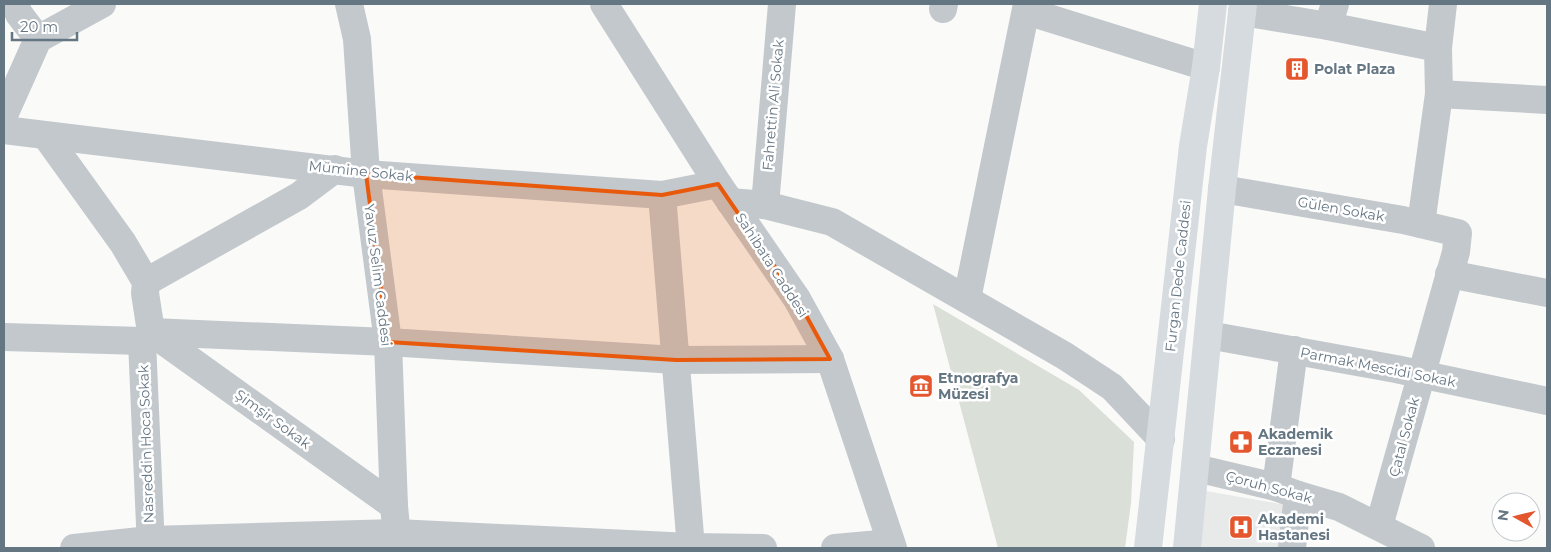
<svg xmlns="http://www.w3.org/2000/svg" width="1551" height="552" font-family="Montserrat,sans-serif">
	<style>
		.built { fill: #e8e9e9 }
		.green { fill: #dadfd7 }
		.lines { fill: none; stroke-linecap: round; stroke-linejoin: round }
		.minor { stroke: #c3c8cc; stroke-width: 28 }
		.major { stroke: #d6dbdf; stroke-width: 28 }
		.marked { fill: #e8590c; fill-opacity: 0.2; stroke: #e8590c; stroke-width: 4; stroke-linejoin: round }
		.labels { text-anchor: middle; dominant-baseline: central; stroke-width: 5; stroke-linejoin: round; paint-order: stroke }
		.poi-label { font-size: 14px; font-weight: bold; fill: #657683; stroke: #fff; text-anchor: start }
		.street-label { font-size: 14px; fill: #657683; stroke: #fff }
	</style>
	<rect width="100%" height="100%" fill="#fafaf8"/>
	<polygon class="built" points="1200,490 1287,505 1282,548 1196,548"/>
	<polygon class="green" points="933,304 1079,390 1134,442 1131,503 1125,548 998,548"/>
	<g class="lines">
		<g class="minor">
			<polyline points="15,4 19,14 38,39"/>
			<polyline points="349,4 357,39 366,174 388,342 394,506 398,548"/>
			<polyline points="604,4 718,184 797,299 830,359 893,548"/>
			<polyline points="943,9 944,4"/>
			<polyline points="1026,11 1206,67"/>
			<polyline points="1242,12 1328,26 1438,48"/>
			<polyline points="1328,26 1335,4"/>
			<polyline points="1439,94 1547,100"/>
			<polyline points="4,115 38,39 102,4"/>
			<polyline points="4,130 366,174 662,195 718,184"/>
			<polyline points="46,136 123,243 146,282 145,293 151,332 394,506"/>
			<polyline points="1222,189 1403,220 1458,233 1456,252 1379,526"/>
			<polyline points="662,195 691,548"/>
			<polyline points="730,202 765,205 832,222 1065,356 1112,387 1161,439"/>
			<polyline points="765,205 782,4"/>
			<polyline points="1421,224 1439,94 1438,48 1443,4"/>
			<polyline points="1449,274 1547,293"/>
			<polyline points="146,282 299,196 335,169"/>
			<polyline points="967,299 1027,4"/>
			<polyline points="1208,335 1396,369 1547,401"/>
			<polyline points="4,337 142,341 151,332 388,342 676,360 830,359"/>
			<polyline points="142,341 151,548"/>
			<polyline points="1196,468 1276,487 1298,495 1339,507 1421,548"/>
			<polyline points="1276,487 1294,350"/>
			<polyline points="74,548 150,540 396,533 691,547 763,548"/>
			<polyline points="835,548 891,543"/>
			<polyline points="1292,548 1298,495"/>
		</g>
		<g class="major">
			<polyline points="1148,548 1193,146 1206,67 1213,4"/>
			<polyline points="1187,548 1222,189 1243,4"/>
		</g>
	</g>
	<path class="marked" d="M 366,174 L 662,195 L 718,184 L 797,299 L 830,359 L 676,360 L 388,342 Z"/>
	<defs>
		<symbol id="building-square" viewBox="-11 -11 22 22"><rect x="-9" y="-9" width="18" height="18" rx="4" fill="#e4572e" stroke="#fff"/><path d="M-4-6H4V6H1V3H-1V6H-4ZM-2.5-4.3h1.7v1.8h-1.7ZM.8-4.3h1.7v1.8H.8ZM-2.5-1h1.7V.8h-1.7ZM.8-1h1.7V.8H.8Z" fill="#fff"/></symbol>
		<symbol id="museum-square" viewBox="-11 -11 22 22"><rect x="-9" y="-9" width="18" height="18" rx="4" fill="#e4572e" stroke="#fff"/><path d="M0-6L6-3V-2H-6V-3ZM-5-1h2V3h-2ZM-1-1h2V3h-2ZM3-1h2V3H3ZM-6 4H6V6H-6Z" fill="#fff"/></symbol>
		<symbol id="pharmacy-square" viewBox="-11 -11 22 22"><rect x="-9" y="-9" width="18" height="18" rx="4" fill="#e4572e" stroke="#fff"/><path d="M-2-6h4v4h4v4h-4v4h-4v-4h-4v-4h4Z" fill="#fff"/></symbol>
		<symbol id="hospital-square" viewBox="-11 -11 22 22"><rect x="-9" y="-9" width="18" height="18" rx="4" fill="#e4572e" stroke="#fff"/><path d="M-5-5h3v3.5h4V-5h3V5h-3V1.5h-4V5h-3Z" fill="#fff"/></symbol>
	</defs>
	<g fill-rule="evenodd">
		<use href="#building-square" x="1283" y="55" width="28" height="28"/>
		<use href="#museum-square" x="907" y="372" width="28" height="28"/>
		<use href="#pharmacy-square" x="1227" y="428" width="28" height="28"/>
		<use href="#hospital-square" x="1227" y="513" width="28" height="28"/>
	</g>
	<g class="labels">
		<g class="poi-label">
			<text x="1314" y="69">Polat Plaza</text>
			<text x="938" y="378">Etnografya<tspan x="938" dy="16">Müzesi</tspan></text>
			<text x="1258" y="434">Akademik<tspan x="1258" dy="16">Eczanesi</tspan></text>
			<text x="1258" y="519">Akademi<tspan x="1258" dy="16">Hastanesi</tspan></text>
		</g>
		<g class="street-label">
			<text transform="translate(773 105) rotate(-85)">Fahrettin Ali Sokak</text>
			<text transform="translate(361 171) rotate(6)">Mümine Sokak</text>
			<text transform="translate(1341 209) rotate(10)">Gülen Sokak</text>
			<text transform="translate(772 265) rotate(57)">Sahibata Caddesi</text>
			<text transform="translate(378 275) rotate(83)">Yavuz Selim Caddesi</text>
			<text transform="translate(1178 276) rotate(-84)">Furgan Dede Caddesi</text>
			<text transform="translate(1378 367) rotate(11)">Parmak Mescidi Sokak</text>
			<text transform="translate(273 419) rotate(36)">Şimşir Sokak</text>
			<text transform="translate(1404 437) rotate(-75)">Çatal Sokak</text>
			<text transform="translate(146 444) rotate(-92)">Nasreddin Hoca Sokak</text>
			<text transform="translate(1269 487) rotate(15)">Çoruh Sokak</text>
		</g>
	</g>
	<rect width="1551" height="552" fill="none" stroke="#657683" stroke-width="10"/>
	<g transform="translate(1516 517) rotate(278)"><circle r="24" fill="#ffffff" stroke="#c1c8cd"/>
	<path d="M0-4L9 19L0 12L-9 19Z" fill="#e4572e"/>
	<text y="-8" font-size="14" font-weight="bold" text-anchor="middle" fill="#657683">N</text>
	</g>
	<path d="M12 32v8h65v-8" fill="none" stroke="#657683" stroke-width="2.5"/>
	<text x="20" y="32" font-size="15" fill="#657683" stroke="#ffffff" stroke-width="4" paint-order="stroke">20 m</text>
</svg>
